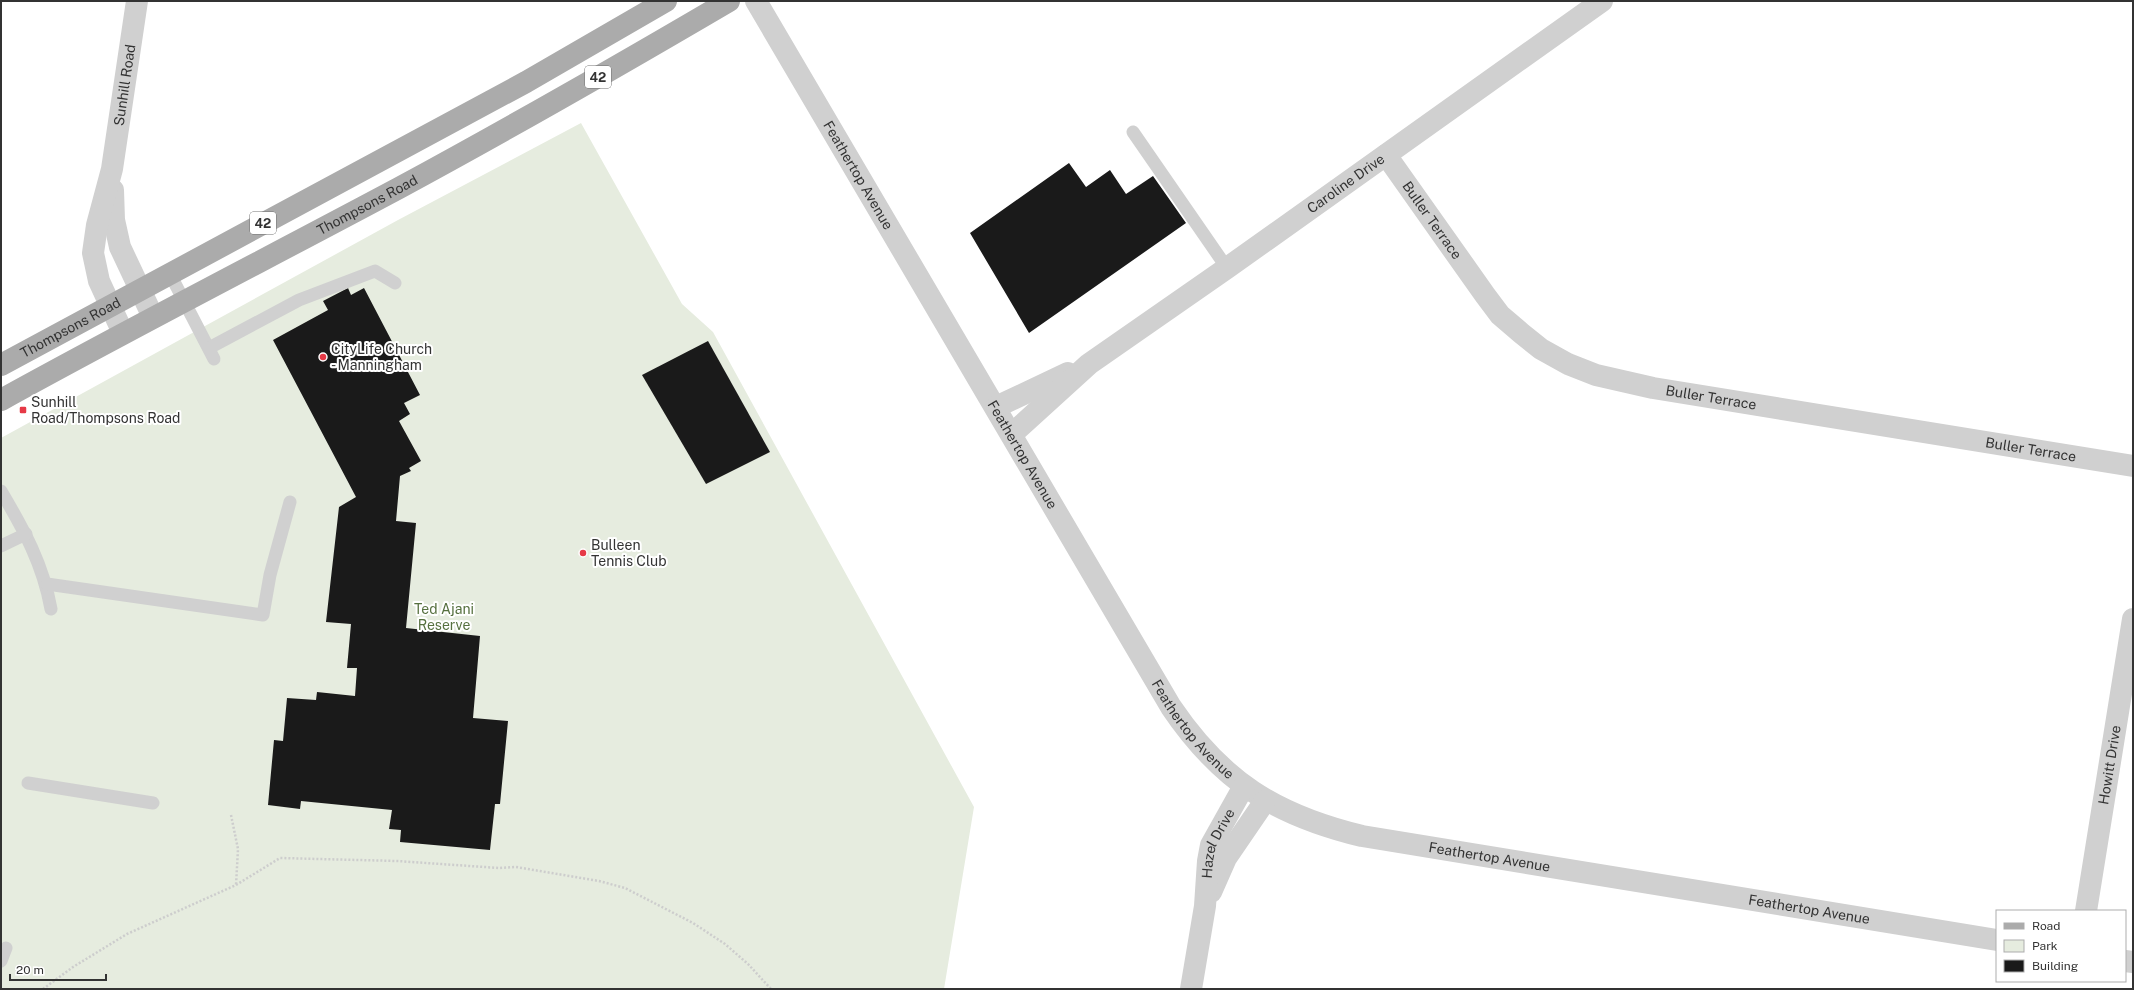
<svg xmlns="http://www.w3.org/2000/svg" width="2134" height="990" font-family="'Public Sans',sans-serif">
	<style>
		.green { fill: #e6ecdf }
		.building { fill: #1a1a1a }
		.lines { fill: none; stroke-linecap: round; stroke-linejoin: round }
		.path { stroke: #cdcdcd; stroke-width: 2.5; stroke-dasharray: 2 2; stroke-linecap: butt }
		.service { stroke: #d0d0d0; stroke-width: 13 }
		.minor { stroke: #d0d0d0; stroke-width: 22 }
		.primary { stroke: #ababab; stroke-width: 22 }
		.poi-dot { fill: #e63946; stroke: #fff; stroke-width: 1.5 }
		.labels { text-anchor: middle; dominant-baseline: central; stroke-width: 4; stroke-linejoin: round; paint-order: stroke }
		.shield { fill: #fff; stroke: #707070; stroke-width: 1 }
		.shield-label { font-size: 13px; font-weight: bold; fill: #333 }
		.street-label { font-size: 14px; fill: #333; stroke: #fff }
		.poi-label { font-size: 14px; fill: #333; stroke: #fff; text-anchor: start }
		.park-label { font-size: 14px; fill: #56703f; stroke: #fff }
	</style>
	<rect width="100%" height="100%" fill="#fff"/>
	<polygon class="green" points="581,123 682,304 713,332 974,807 944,989 1,989 1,438 398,220"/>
	<g class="building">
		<polygon points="1069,163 1086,187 1110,170 1126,194 1153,176 1186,223 1029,333 970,233"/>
		<polygon points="348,288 351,295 364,288 420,395 404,403 410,414 399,421 421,461 409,468 411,471 400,476 396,521 416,523 406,628 480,636 473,718 508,721 500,804 495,804 490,850 400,842 401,830 389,829 392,810 301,801 300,809 268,805 274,740 283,741 287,698 316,700 317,692 355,696 357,668 347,668 351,624 326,622 339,507 356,497 273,340 328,310 323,301"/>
		<polygon points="708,341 770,452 706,484 642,375"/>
	</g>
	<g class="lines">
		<g class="path">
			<polyline points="231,815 238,849 236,885"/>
			<polyline points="43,989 73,967 127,934 236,885 280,858 397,861 499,868 516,867 599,881 625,888 693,923 725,944 748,964 771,989"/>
		</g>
		<g class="service">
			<polyline points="1133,132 1227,268"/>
			<polyline points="169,272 214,359"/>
			<polyline points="209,348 299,300 375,271 395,283"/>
			<path d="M 1,491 C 24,530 43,564 51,609"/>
			<polyline points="1,546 26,534"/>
			<polyline points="47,584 263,615 270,575 290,502"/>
			<polyline points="28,783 153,803"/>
			<polyline points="1,961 6,948"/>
		</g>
		<g class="minor">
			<path id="s1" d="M 756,1 L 1171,707 C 1221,781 1275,815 1362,836 L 1997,940"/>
			<path id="s2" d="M 1386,155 L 1485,295 L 1500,315 L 1521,333 L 1541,349 L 1568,364 L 1596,375 L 1653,388 L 2133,466"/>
			<polyline points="113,190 114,220 120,247 153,317"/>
			<path id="s3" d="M 123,333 L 99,281 L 93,253 L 97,225 L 112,169 L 137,1"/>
			<polyline points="996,407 1068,373"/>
			<path id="s4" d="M 1012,434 L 1089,364 L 1227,268 L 1602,1"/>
			<polyline points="1211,892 1226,858 1265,801"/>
			<path id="s5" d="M 2086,911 L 2133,619"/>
			<polyline points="2125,961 2133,962"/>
			<path id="s6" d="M 1191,989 L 1205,906 L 1208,861 L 1211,845 L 1244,786"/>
		</g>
		<g class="primary">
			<path id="s7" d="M 1,365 L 526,82 L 666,1"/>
			<path id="s8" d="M 1,400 C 133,327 266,259 399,188 C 510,128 620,65 729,1"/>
		</g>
	</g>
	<g class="poi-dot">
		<circle cx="323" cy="357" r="4"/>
		<rect x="19" y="406" width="8" height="8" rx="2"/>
		<circle cx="583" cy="553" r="4"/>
	</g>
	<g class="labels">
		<g class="shield">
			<rect x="585" y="66" width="26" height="22" rx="3"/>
			<rect x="250" y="212" width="26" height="22" rx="3"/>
		</g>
		<g class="shield-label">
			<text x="598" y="77">42</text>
			<text x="263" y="223">42</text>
		</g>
		<g class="street-label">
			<text stroke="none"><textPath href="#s3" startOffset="257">Sunhill Road</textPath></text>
			<text stroke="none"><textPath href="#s1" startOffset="202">Feathertop Avenue</textPath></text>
			<text stroke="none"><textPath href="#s4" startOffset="418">Caroline Drive</textPath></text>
			<text stroke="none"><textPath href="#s8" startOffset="415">Thompsons Road</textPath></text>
			<text stroke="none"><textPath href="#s2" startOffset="80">Buller Terrace</textPath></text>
			<text stroke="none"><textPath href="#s7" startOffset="79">Thompsons Road</textPath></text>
			<text stroke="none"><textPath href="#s2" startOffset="428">Buller Terrace</textPath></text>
			<text stroke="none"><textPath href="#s2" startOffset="752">Buller Terrace</textPath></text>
			<text stroke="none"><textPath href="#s1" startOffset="526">Feathertop Avenue</textPath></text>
			<text stroke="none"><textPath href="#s1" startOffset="850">Feathertop Avenue</textPath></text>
			<text stroke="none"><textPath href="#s5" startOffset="148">Howitt Drive</textPath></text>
			<text stroke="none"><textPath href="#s6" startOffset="149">Hazel Drive</textPath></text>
			<text stroke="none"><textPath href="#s1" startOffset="1185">Feathertop Avenue</textPath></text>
			<text stroke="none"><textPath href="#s1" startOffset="1509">Feathertop Avenue</textPath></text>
		</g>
		<g class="poi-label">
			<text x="331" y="349">CityLife Church<tspan x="331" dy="16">- Manningham</tspan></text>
			<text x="31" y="402">Sunhill<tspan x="31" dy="16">Road/Thompsons Road</tspan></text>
			<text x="591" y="545">Bulleen<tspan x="591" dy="16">Tennis Club</tspan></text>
		</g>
		<g class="park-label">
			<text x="444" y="609">Ted Ajani<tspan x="444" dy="16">Reserve</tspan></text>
		</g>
	</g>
	<rect width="2134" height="990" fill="none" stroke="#333333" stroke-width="4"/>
	<rect x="1996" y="910" width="130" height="72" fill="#ffffff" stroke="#adadad"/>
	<rect x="2004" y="923" width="20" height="6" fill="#ababab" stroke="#adadad"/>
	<text x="2032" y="930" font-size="12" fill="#333333">Road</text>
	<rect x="2004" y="940" width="20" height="12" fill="#e6ecdf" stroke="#adadad"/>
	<text x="2032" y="950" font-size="12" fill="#333333">Park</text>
	<rect x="2004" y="960" width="20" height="12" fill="#1a1a1a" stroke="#adadad"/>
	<text x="2032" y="970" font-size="12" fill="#333333">Building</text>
	<path d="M10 974v6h96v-6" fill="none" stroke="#333333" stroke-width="2"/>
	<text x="16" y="974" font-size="12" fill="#333333" stroke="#ffffff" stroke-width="3" paint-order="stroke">20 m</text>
</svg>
